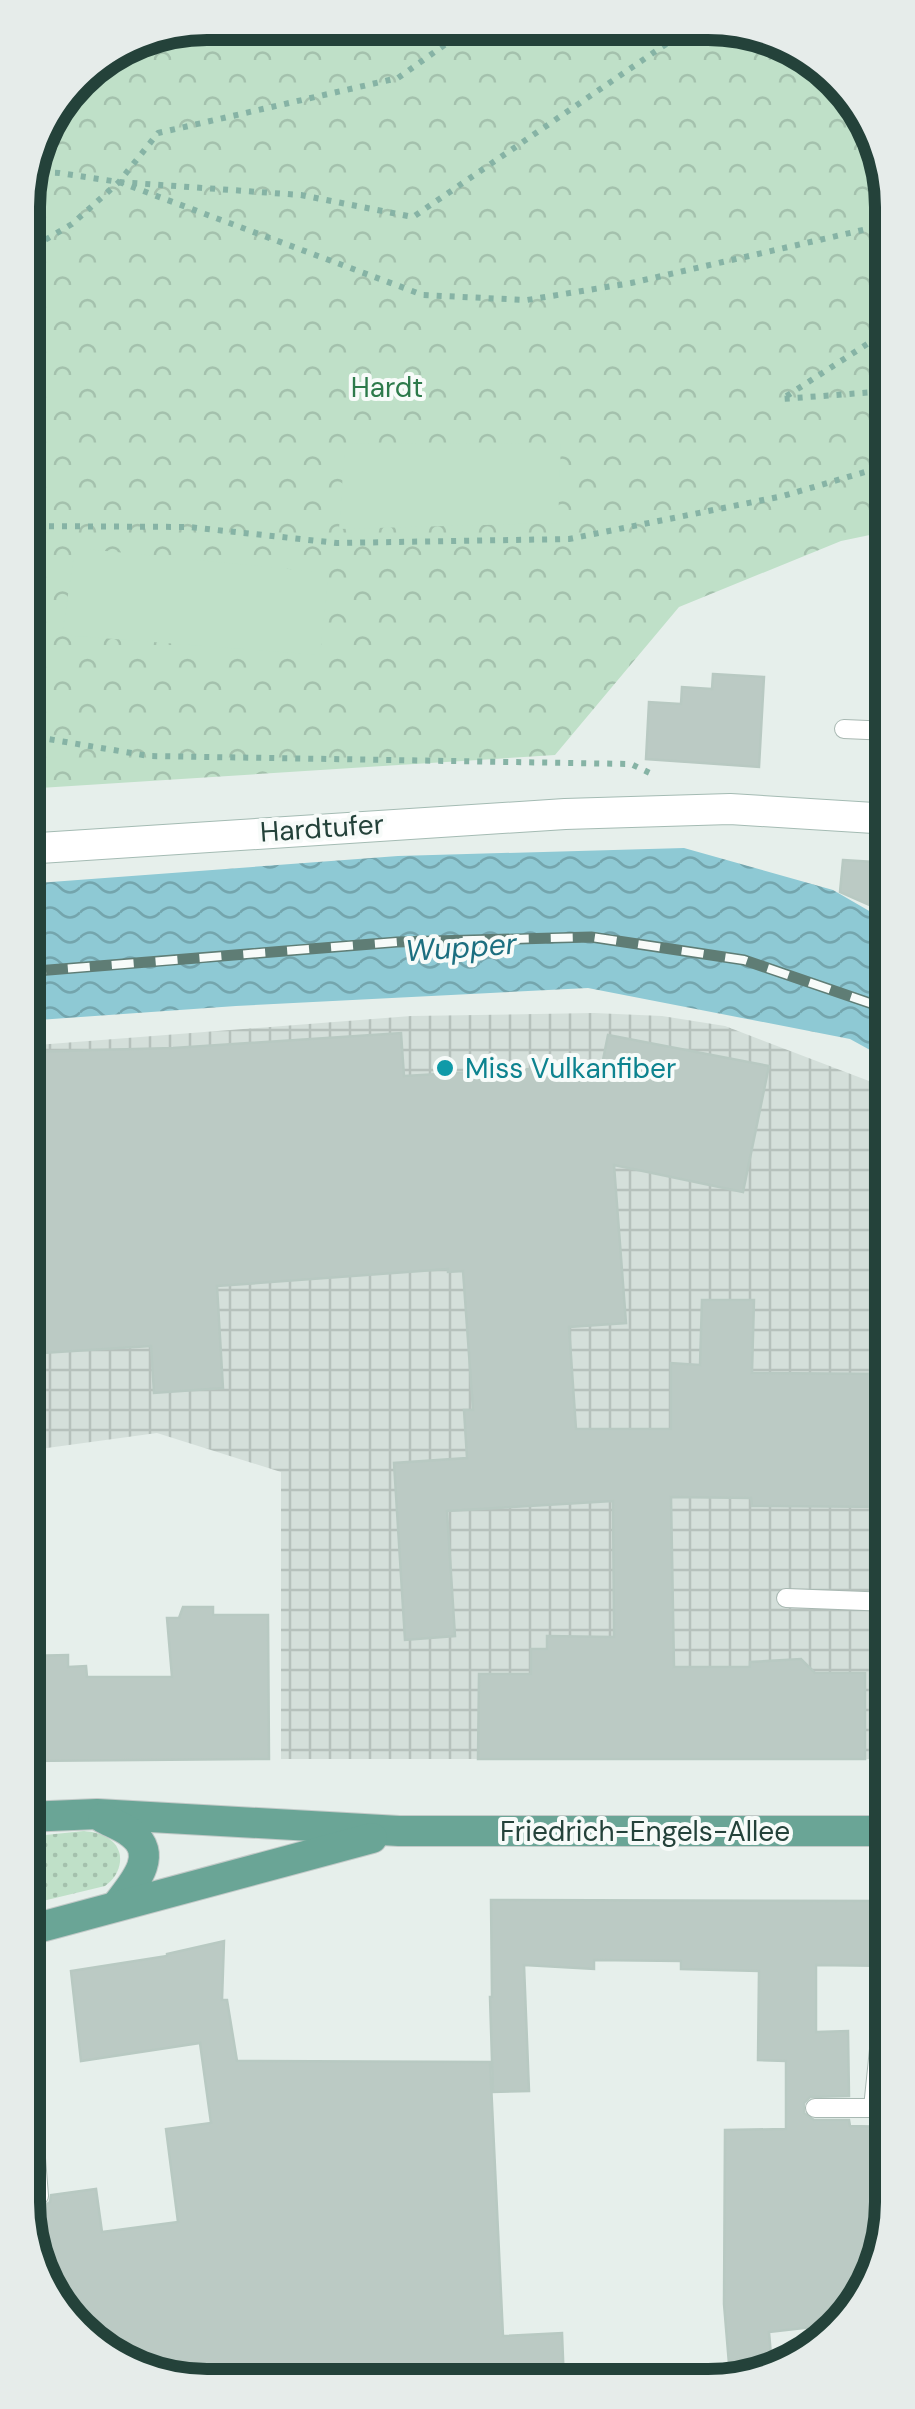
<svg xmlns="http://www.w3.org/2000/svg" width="915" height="2409" font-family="'DM Sans',sans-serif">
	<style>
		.industrial { fill: url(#industrial-grid) }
		.grass { fill: url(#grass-dots) }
		.forest { fill: url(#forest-crowns) }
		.green { fill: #bfe0c8 }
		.water { fill: url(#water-waves) }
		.building { fill: #bbcac4; stroke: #b8c9c2; stroke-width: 2.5 }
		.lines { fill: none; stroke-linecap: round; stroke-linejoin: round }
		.lane-casing { stroke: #a8b8b2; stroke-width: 20 }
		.secondary-casing { stroke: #a4bbb3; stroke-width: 32 }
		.primary-casing { stroke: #c2cac8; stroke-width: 32 }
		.path { stroke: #86b3a5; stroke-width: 6; stroke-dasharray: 5 8; stroke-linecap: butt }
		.lane { stroke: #fff; stroke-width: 18 }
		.secondary { stroke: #fff; stroke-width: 30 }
		.primary { stroke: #6aa596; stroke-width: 30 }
		.rail-casing { stroke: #5f7d75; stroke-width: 11 }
		.rail { stroke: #f7fbf9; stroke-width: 8; stroke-dasharray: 22; stroke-linecap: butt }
		.culture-dot { fill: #0f9aa8; stroke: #f7fbf9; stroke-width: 4 }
		.labels { text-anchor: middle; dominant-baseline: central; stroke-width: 8; stroke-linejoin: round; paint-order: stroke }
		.park-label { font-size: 28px; fill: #2d7a4b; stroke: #f7fbf9 }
		.street-label { font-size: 28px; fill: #24423a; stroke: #f7fbf9 }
		.culture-label { font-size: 28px; fill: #0d838f; stroke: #f7fbf9; text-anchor: start }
		.water-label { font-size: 30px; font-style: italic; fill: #1c6f80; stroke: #f7fbf9 }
		.rim { fill: none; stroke: #24423a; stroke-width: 12 }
	</style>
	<defs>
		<pattern id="industrial-grid" width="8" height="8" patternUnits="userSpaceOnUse" patternTransform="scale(2.5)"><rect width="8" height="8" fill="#d4dfda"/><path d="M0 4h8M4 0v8" fill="none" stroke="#b6c1bc"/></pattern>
		<pattern id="grass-dots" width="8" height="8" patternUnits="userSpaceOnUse" patternTransform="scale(2.5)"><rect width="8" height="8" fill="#bfe0c8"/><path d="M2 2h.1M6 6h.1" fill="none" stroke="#a4c1ad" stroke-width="1.8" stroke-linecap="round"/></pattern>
		<pattern id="forest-crowns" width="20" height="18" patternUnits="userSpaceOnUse" patternTransform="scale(2.5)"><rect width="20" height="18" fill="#bfe0c8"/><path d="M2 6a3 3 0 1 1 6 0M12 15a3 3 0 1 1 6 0" fill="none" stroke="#a4c1ad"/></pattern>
		<pattern id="water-waves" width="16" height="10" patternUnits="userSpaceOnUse" patternTransform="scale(2.5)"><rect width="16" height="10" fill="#8ec9d4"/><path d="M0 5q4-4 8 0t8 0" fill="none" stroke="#74a5ad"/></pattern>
	</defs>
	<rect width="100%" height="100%" fill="#e6efeb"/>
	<polygon class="industrial" points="594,1013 662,1016 725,1026 890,1089 891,1759 281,1759 281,1472 157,1433 25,1451 24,1046 411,1016"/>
	<path class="grass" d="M 84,1831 C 92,1832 100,1833 108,1838 C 127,1850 122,1874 105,1886 L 26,1905 L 26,1837 Z"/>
	<polygon class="forest" points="207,23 745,26 838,76 889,170 889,531 841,541 679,607 555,755 24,789 23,194 42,125 85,69"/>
	<g class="green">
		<polygon points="561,443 558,523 339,529 345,444"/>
		<polygon points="75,548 329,573 320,655 62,635"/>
	</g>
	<polygon class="water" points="684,848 833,890 890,923 890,1061 850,1039 588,988 236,1006 24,1021 24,884 398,856"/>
	<g class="building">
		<polygon points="713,674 764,677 759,767 646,759 649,702 681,704 682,687 712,689"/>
		<polygon points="843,860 890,863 890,914 840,892"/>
		<polygon points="401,1033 404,1076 602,1065 608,1035 769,1066 743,1192 614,1165 626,1323 569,1327 576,1429 671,1429 671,1363 700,1365 702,1300 754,1300 752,1373 891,1374 891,1507 752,1506 751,1498 671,1497 674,1667 750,1667 750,1662 801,1659 815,1673 865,1673 865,1759 478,1759 479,1674 531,1674 531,1649 547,1649 547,1636 614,1637 613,1501 447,1511 455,1636 405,1640 394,1463 467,1458 464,1410 473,1410 463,1271 448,1272 448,1269 217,1286 223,1388 154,1393 151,1346 28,1354 25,1317 24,1052 173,1048"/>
		<polygon points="183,1607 213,1607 213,1615 268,1615 269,1759 25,1761 25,1656 68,1655 68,1667 86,1666 87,1677 172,1677 167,1618 179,1618"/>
		<polygon points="491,1900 892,1901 892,1966 816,1965 816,2032 848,2031 849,2096 810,2097 804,2103 804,2113 814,2120 849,2120 850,2126 892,2127 892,2214 847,2323 769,2332 772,2367 760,2374 730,2376 724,2304 725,2130 786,2129 786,2061 758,2060 759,1971 681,1969 681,1961 594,1960 594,1969 524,1965 529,2091 493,2092 490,1997 492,1997"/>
		<polygon points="224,1941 222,2000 227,2000 237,2061 490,2062 503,2336 562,2333 564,2383 170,2383 77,2333 26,2239 26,2198 33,2207 41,2208 50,2202 51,2195 96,2189 102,2232 178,2222 166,2129 211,2123 200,2043 81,2061 71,1971 167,1956 167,1954"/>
	</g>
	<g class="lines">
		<defs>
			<g id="lane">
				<polyline points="844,729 890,731"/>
				<polyline points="786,1598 891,1602"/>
				<polyline points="26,2033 39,2196"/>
				<polyline points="815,2108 873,2108 881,2030 892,2020"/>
			</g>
			<polyline id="secondary" points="24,849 565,814 730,809 890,819"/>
			<g id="primary">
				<polyline points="26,1817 97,1814 399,1831 892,1831"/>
				<path d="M 103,1818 C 112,1823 124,1827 132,1834 C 160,1856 132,1885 117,1905"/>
				<polyline points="26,1931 372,1838"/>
			</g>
		</defs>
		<use href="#lane" class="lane-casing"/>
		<use href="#secondary" class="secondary-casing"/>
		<use href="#primary" class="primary-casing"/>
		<g class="path">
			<polyline points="29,172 59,173 119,182 301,195 413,217 675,38 699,26"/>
			<polyline points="119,182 423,295 527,300 631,283 889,224"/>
			<polyline points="23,253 72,224 119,182 158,133 398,78 474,24"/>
			<polyline points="889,330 782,399 889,391"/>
			<polyline points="23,526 189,527 337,543 569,539 783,496 889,465"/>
			<polyline points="24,735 149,756 631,764 654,775"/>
		</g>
		<use href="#lane" class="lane"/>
		<use href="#secondary" class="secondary"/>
		<use href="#primary" class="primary"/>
		<defs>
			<polyline id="rail" points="24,972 397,942 591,937 744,960 890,1010"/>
		</defs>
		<use href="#rail" class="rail-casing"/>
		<use href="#rail" class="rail"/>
	</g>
	<circle class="culture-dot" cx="445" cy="1068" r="10"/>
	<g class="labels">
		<g class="park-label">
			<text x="387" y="387">Hardt</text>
		</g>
		<g class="street-label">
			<text transform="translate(322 828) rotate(-4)">Hardtufer</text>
			<text x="645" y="1831">Friedrich-Engels-Allee</text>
		</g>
		<g class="culture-label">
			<text x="465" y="1068">Miss Vulkanfiber</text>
		</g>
		<g class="water-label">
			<text transform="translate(461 947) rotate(-4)">Wupper</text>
		</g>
	</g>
	<path d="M0 0H915V2409H0ZM207 40H708A167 167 0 0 1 875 207V2202A167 167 0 0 1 708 2369H207A167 167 0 0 1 40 2202V207A167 167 0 0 1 207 40Z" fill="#e6ecea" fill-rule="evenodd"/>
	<path class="rim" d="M207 40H708A167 167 0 0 1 875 207V2202A167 167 0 0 1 708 2369H207A167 167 0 0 1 40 2202V207A167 167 0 0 1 207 40Z"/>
</svg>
